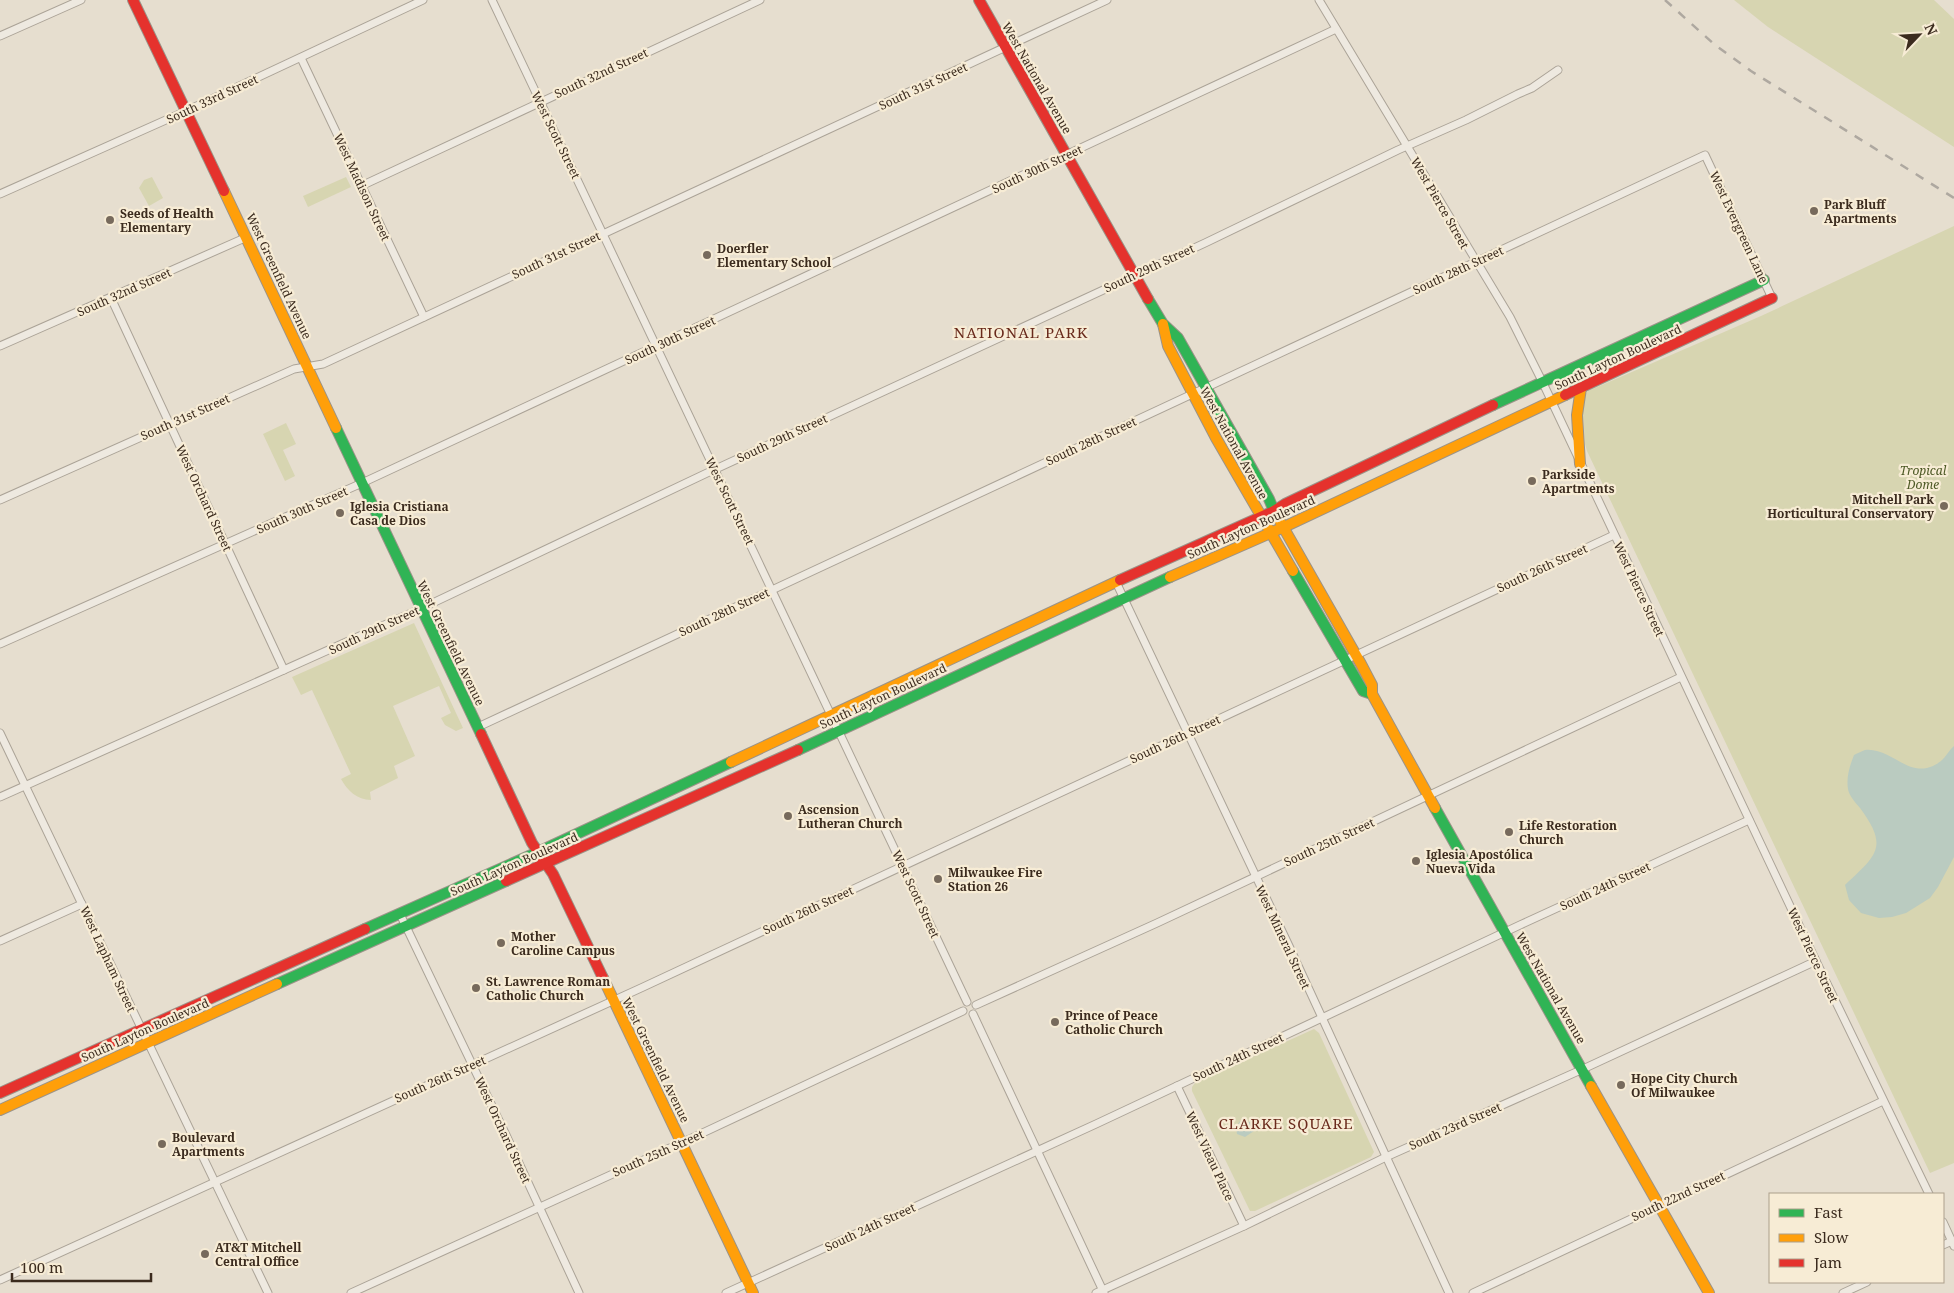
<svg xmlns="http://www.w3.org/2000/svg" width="1954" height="1293" font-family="'Noto Serif',serif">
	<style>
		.green { fill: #d7d5b1 }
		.water { fill: #bacbc0 }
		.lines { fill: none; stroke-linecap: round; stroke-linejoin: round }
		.street-casing { stroke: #aba397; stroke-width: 9 }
		.fast-casing { stroke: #9b9388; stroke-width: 12 }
		.slow-casing { stroke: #9b9388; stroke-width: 12 }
		.jam-casing { stroke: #9b9388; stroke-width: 12 }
		.street { stroke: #eee9e0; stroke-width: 7 }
		.fast { stroke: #30b455; stroke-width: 10 }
		.slow { stroke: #ff9f0a; stroke-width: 10 }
		.jam { stroke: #e5322d; stroke-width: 10 }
		.rail { stroke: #aea8a0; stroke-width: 2.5; stroke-dasharray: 9 9; stroke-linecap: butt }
		.poi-dot { fill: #776a5c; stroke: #f7ecd5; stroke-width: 2 }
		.labels { text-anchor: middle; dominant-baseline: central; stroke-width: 4.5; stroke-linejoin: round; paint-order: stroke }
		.street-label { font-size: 12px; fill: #3b2b1e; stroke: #f7ecd5 }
		.poi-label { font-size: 12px; font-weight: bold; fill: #3b2b1e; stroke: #f7ecd5; text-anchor: start }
		.park-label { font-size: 12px; font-style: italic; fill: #4c5824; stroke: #f7ecd5 }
		.quarter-label { font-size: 15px; letter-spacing: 1px; fill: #692a1c; stroke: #f7ecd5 }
	</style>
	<rect width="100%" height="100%" fill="#e6decf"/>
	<g class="green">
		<polygon points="1734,0 1934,0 1954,19 1954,147 1768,27"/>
		<polygon points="152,177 163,198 149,206 139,188 144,180"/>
		<polygon points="346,177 351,187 308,207 303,196"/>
		<polygon points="1954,226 1954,1163 1930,1173 1587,451 1585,444 1582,398 1588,391 1761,316"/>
		<polygon points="286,423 296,444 283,450 295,476 285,481 263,434"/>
		<path d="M 414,623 L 463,728 L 456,731 L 445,725 L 441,718 L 451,713 L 439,686 L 393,706 L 415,756 L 394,766 L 398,778 L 370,792 L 371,800 C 357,800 347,790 341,779 L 351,774 L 312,690 L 301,695 L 292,677 Z"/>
		<polygon points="1314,1029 1319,1033 1374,1152 1371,1157 1255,1211 1250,1211 1192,1091 1192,1087 1195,1083"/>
	</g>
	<g class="water">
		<path d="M 1954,746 L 1954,857 L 1938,887 L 1930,898 L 1906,913 L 1892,917 L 1879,918 L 1861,913 L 1849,900 L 1845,885 C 1877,855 1889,847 1860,808 C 1856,803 1849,796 1848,789 C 1846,777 1850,765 1854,755 C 1858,753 1862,751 1865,750 C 1893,747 1911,784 1941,761 C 1946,757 1949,750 1954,746 Z"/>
		<polygon points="1259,1119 1264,1123 1261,1131 1254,1131 1245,1137 1237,1134 1236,1127 1240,1121 1252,1122"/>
	</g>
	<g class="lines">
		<defs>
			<g id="street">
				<polyline points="492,0 967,1002"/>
				<polyline points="1319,0 1510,317 1542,381 1816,961 1929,1194"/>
				<polyline points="0,36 81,0"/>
				<polyline points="301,58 424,317"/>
				<polyline points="361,186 760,0"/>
				<polyline points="0,194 186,111 423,0"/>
				<polyline points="111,298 284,670"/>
				<polyline points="0,346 247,237"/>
				<polyline points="0,500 294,369 323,364 1107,0"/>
				<polyline points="1116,582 1289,946 1449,1293"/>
				<polyline points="0,644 362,483 1336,29"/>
				<polyline points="478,727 1705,155 1772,298"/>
				<polyline points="0,733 268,1293"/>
				<polyline points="0,797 420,609 707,473 1205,243 1398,150 1466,120 1518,94 1532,88 1558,70"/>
				<polyline points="400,914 506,1135 579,1293"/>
				<polyline points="0,941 82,904"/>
				<polyline points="976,1005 1157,923 1681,677"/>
				<polyline points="973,1014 1104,1293"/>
				<polyline points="1177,1086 1244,1226"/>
				<polyline points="1943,1222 1954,1246"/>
				<polyline points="1943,1245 1952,1241"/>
				<polyline points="0,1280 641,988 1614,535"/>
				<polyline points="351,1293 694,1137 963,1011"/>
				<polyline points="726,1293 1096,1124 1520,925 1749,820"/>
				<polyline points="1096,1293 1244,1226 1386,1157 1583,1069 1816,961"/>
				<polyline points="1473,1293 1883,1101"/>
				<polyline points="1843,1293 1867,1282"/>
			</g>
			<g id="fast">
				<polyline points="1148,299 1163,324 1178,338 1269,499 1274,511"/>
				<polyline points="1493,405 1764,280"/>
				<polyline points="336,428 481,734"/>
				<polyline points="1293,571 1363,691 1372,694"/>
				<polyline points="798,750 1170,577"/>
				<polyline points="1435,808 1591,1086"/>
				<polyline points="365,929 538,852 731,762"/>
				<polyline points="277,984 506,881"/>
			</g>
			<g id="slow">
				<polyline points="224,191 336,428"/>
				<polyline points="1163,324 1168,346 1216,438 1293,571"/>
				<polyline points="1580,464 1577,415 1581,388"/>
				<polyline points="1274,511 1361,664 1372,685 1372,694 1435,808"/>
				<polyline points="1170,577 1284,527 1565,395"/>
				<polyline points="731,762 1120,580"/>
				<polyline points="603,978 753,1293"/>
				<polyline points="1591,1086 1709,1293"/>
				<polyline points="0,1110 277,984"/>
			</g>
			<g id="jam">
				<polyline points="133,0 224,191"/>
				<polyline points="979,0 1148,299"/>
				<polyline points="1565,395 1772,298"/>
				<polyline points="1120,580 1274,511 1285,504 1493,405"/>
				<polyline points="481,734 532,843 553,874 603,978"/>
				<polyline points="506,881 798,750"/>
				<polyline points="0,1093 365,929"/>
			</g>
		</defs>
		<use href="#street" class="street-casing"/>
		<use href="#fast" class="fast-casing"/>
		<use href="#slow" class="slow-casing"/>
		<use href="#jam" class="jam-casing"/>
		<use href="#street" class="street"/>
		<use href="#fast" class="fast"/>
		<use href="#slow" class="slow"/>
		<use href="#jam" class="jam"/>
		<polyline class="rail" points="1665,0 1715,45 1751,71 1954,198"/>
	</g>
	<g class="poi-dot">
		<circle cx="1814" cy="211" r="5"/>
		<circle cx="110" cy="220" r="5"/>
		<circle cx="707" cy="255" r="5"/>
		<circle cx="1532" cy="481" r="5"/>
		<circle cx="1944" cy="506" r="5"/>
		<circle cx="340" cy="513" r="5"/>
		<circle cx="788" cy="816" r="5"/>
		<circle cx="1509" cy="832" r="5"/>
		<circle cx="1416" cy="861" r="5"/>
		<circle cx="938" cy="879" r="5"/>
		<circle cx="501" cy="943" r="5"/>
		<circle cx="476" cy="988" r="5"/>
		<circle cx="1055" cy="1022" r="5"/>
		<circle cx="1621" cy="1085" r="5"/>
		<circle cx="162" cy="1144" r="5"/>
		<circle cx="205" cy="1254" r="5"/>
	</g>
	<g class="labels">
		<g class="street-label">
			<text transform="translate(601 73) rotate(-25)">South 32nd Street</text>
			<text transform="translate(1037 78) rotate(60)">West National Avenue</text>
			<text transform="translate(923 86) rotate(-25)">South 31st Street</text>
			<text transform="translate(212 99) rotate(-25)">South 33rd Street</text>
			<text transform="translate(556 135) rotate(64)">West Scott Street</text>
			<text transform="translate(1037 169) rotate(-25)">South 30th Street</text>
			<text transform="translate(362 187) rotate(65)">West Madison Street</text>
			<text transform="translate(1440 203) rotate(60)">West Pierce Street</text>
			<text transform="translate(1739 227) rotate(65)">West Evergreen Lane</text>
			<text transform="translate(556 255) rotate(-25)">South 31st Street</text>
			<text transform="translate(1149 268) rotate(-25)">South 29th Street</text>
			<text transform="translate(1458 270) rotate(-25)">South 28th Street</text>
			<text transform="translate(279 276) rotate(65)">West Greenfield Avenue</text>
			<text transform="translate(124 292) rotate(-24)">South 32nd Street</text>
			<text transform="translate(670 340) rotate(-25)">South 30th Street</text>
			<text transform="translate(1618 357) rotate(-25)">South Layton Boulevard</text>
			<text transform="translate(185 417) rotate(-24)">South 31st Street</text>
			<text transform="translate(782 438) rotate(-25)">South 29th Street</text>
			<text transform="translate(1091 441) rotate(-25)">South 28th Street</text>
			<text transform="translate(1234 443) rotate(61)">West National Avenue</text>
			<text transform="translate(204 498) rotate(65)">West Orchard Street</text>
			<text transform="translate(730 501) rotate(64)">West Scott Street</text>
			<text transform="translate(302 510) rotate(-24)">South 30th Street</text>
			<text transform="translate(1251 527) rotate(-24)">South Layton Boulevard</text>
			<text transform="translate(1542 568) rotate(-25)">South 26th Street</text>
			<text transform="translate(1639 589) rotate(65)">West Pierce Street</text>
			<text transform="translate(724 612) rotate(-25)">South 28th Street</text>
			<text transform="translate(374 630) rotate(-25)">South 29th Street</text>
			<text transform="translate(451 643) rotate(64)">West Greenfield Avenue</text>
			<text transform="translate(883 696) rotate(-25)">South Layton Boulevard</text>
			<text transform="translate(1175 739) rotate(-25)">South 26th Street</text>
			<text transform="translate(1329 842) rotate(-25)">South 25th Street</text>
			<text transform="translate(514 864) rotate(-24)">South Layton Boulevard</text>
			<text transform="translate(1605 886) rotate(-25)">South 24th Street</text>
			<text transform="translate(916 894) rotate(65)">West Scott Street</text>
			<text transform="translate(808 910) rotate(-25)">South 26th Street</text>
			<text transform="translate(1283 937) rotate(65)">West Mineral Street</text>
			<text transform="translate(1813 955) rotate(65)">West Pierce Street</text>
			<text transform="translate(108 959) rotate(65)">West Lapham Street</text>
			<text transform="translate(1551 988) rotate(60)">West National Avenue</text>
			<text transform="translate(145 1030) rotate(-24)">South Layton Boulevard</text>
			<text transform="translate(1238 1057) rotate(-25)">South 24th Street</text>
			<text transform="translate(656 1060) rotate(64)">West Greenfield Avenue</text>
			<text transform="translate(440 1079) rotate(-24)">South 26th Street</text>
			<text transform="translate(1455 1126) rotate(-24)">South 23rd Street</text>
			<text transform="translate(503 1130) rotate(65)">West Orchard Street</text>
			<text transform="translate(658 1153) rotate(-24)">South 25th Street</text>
			<text transform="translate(1210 1156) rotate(65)">West Vieau Place</text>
			<text transform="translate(1678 1196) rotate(-25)">South 22nd Street</text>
			<text transform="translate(870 1227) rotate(-25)">South 24th Street</text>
		</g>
		<g class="poi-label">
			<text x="1824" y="204">Park Bluff<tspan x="1824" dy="14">Apartments</tspan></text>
			<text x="120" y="213">Seeds of Health<tspan x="120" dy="14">Elementary</tspan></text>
			<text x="717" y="248">Doerfler<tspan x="717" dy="14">Elementary School</tspan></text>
			<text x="1542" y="474">Parkside<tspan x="1542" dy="14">Apartments</tspan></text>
			<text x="1934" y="499" text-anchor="end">Mitchell Park<tspan x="1934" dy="14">Horticultural Conservatory</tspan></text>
			<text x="350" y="506">Iglesia Cristiana<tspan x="350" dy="14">Casa de Dios</tspan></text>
			<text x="798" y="809">Ascension<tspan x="798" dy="14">Lutheran Church</tspan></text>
			<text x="1519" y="825">Life Restoration<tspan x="1519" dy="14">Church</tspan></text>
			<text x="1426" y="854">Iglesia Apostólica<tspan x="1426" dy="14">Nueva Vida</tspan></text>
			<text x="948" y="872">Milwaukee Fire<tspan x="948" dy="14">Station 26</tspan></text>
			<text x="511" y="936">Mother<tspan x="511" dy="14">Caroline Campus</tspan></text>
			<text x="486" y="981">St. Lawrence Roman<tspan x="486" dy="14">Catholic Church</tspan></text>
			<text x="1065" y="1015">Prince of Peace<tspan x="1065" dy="14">Catholic Church</tspan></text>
			<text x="1631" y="1078">Hope City Church<tspan x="1631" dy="14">Of Milwaukee</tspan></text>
			<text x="172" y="1137">Boulevard<tspan x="172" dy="14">Apartments</tspan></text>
			<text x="215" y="1247">AT&amp;T Mitchell<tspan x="215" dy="14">Central Office</tspan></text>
		</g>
		<g class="park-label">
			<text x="1923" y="470">Tropical<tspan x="1923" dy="14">Dome</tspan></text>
		</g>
		<g class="quarter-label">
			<text x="1021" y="332">NATIONAL PARK</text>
			<text x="1286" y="1123">CLARKE SQUARE</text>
		</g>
	</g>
	<rect x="1769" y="1193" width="175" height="90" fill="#f7ecd5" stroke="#ac9f8c"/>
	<rect x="1779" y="1209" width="25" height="8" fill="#30b455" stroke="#ac9f8c"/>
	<text x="1814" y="1218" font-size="15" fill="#3b2b1e">Fast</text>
	<rect x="1779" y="1234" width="25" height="8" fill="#ff9f0a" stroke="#ac9f8c"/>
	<text x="1814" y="1243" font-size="15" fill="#3b2b1e">Slow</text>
	<rect x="1779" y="1259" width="25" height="8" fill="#e5322d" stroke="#ac9f8c"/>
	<text x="1814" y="1268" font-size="15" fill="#3b2b1e">Jam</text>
	<g transform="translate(1919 35) rotate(65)" stroke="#f7ecd5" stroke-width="4" paint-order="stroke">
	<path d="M0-4L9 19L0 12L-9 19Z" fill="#3b2b1e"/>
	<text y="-8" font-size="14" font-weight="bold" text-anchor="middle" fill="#3b2b1e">N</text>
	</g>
	<path d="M12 1273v8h139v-8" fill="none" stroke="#3b2b1e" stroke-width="2.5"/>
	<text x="20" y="1273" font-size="15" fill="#3b2b1e" stroke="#f7ecd5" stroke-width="4" paint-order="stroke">100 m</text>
</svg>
